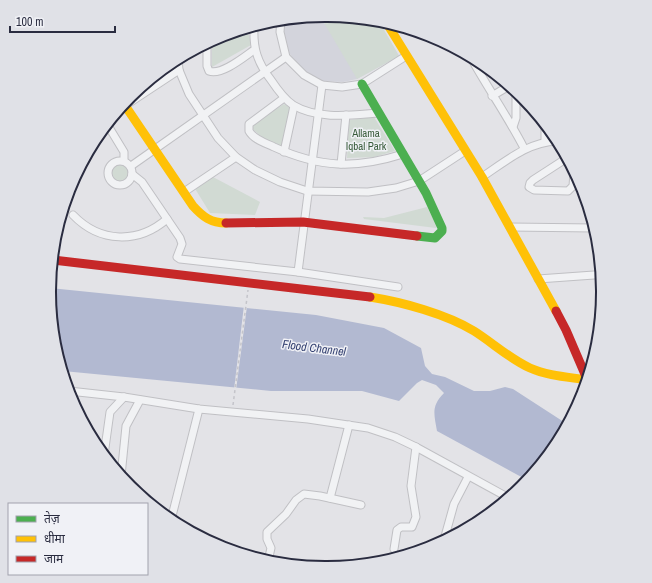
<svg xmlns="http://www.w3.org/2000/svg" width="652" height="583" font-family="'Archivo Narrow','Noto Sans Devanagari',sans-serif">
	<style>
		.built { fill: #d3d4dc }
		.green { fill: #d1dad3 }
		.water { fill: #b2b9d1 }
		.pier { fill: #e3e3e7 }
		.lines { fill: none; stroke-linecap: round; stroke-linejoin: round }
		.street-casing { stroke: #c0c0c4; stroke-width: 9 }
		.path { stroke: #c4c4ca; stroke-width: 1.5; stroke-dasharray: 3 3; stroke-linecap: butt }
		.street { stroke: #f1f2f4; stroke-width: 7 }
		.fast { stroke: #4caf50; stroke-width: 9 }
		.slow { stroke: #ffc107; stroke-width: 9 }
		.jam { stroke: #c62828; stroke-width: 9 }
		.labels { text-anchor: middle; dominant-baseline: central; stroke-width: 3; stroke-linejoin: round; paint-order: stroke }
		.park-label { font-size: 11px; fill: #375b39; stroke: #f0f1f6 }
		.water-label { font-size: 12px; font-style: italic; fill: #354272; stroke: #f0f1f6 }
		.rim { fill: none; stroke: #2a2c40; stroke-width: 2 }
	</style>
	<rect width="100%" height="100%" fill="#e3e3e7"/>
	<polygon class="built" points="326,15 378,20 399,56 357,79 343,82 322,81 304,71 289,53 283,36 285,19"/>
	<g class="green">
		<polygon points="326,15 378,20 399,56 357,79 320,16"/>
		<polygon points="238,31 249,35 251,45 212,67 212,40"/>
		<polygon points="284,104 290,108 282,147 263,138 249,126"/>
		<polygon points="374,117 395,151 374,157 347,158 349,120"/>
		<circle cx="120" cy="172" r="10"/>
		<polygon points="213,177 260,202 255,215 210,213 194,187"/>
		<polygon points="427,207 437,226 436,228 364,219 363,217 384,218"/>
	</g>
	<path class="water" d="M 50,288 L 316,315 L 384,328 L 421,348 L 425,366 L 432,374 L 445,377 L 474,391 L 490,391 L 505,387 L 513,389 L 567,424 L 556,445 L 527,480 L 437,431 C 434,414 431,406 444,393 L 436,385 L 422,380 L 417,383 L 399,401 L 362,391 L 271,391 L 63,371 L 55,345 Z"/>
	<polygon class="pier" points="244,305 247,306 236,390 234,390"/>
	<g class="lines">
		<defs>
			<g id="street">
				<polyline points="281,19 280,32 286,57 304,75 322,85 342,87 362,84 406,56"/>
				<path d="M 254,26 C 253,48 257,62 271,80 C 277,89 284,99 293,105 C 318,120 352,115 378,113"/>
				<path d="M 207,43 L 207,66 L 209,71 C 221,76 244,57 254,50"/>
				<path d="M 470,56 C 487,87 508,117 524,148"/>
				<polyline points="178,58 179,70 189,94 218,138 236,157 255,170 280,182 307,191 368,192 396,188 419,181 465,151"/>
				<polyline points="492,96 509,86"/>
				<path d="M 284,98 L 249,124 L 249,131 C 254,140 266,143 274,147 C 320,168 356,169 403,154"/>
				<polyline points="126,105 179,70"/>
				<polyline points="107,124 124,152 124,161"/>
				<polyline points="513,127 516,118 516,91"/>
				<polyline points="545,141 545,124"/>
				<polyline points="284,152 294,106"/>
				<polyline points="567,158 533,180 530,183 529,187 534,190 568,191 573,186 574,172"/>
				<circle cx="120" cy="173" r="12"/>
				<polyline points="341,164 346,115"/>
				<polyline points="131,166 286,57"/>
				<polyline points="132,174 142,182 180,238 182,244 177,257 180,259 298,272 398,287"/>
				<path d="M 482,177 C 506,161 528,142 557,141"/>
				<polyline points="184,192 236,157"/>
				<path d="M 73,215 C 100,243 138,244 167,219"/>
				<polyline points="510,227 594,228"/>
				<polyline points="298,272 322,85"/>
				<polyline points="538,279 594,275"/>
				<polyline points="69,391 124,397 199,409 308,419 368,428 395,437 416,447 509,498"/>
				<polyline points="104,455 110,412 124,397"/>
				<polyline points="121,476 126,426 140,400"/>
				<polyline points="330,498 349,425"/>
				<polyline points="171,520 199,409"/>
				<polyline points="444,540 454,504 468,477"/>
				<polyline points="394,549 397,530 401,527 412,527 416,517 411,486 416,447"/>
				<polyline points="268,561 271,548 267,539 267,532 286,514 296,500 304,494 320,496 361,505"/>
			</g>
		</defs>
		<use href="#street" class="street-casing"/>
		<polyline class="path" points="233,405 248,290"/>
		<use href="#street" class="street"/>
		<polyline class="fast" points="362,84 426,193 442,228 442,231 435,238 417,236"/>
		<g class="slow">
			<polyline points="386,22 482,177 556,311"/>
			<path d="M 124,104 L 193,206 C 203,217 211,223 226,223"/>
			<path d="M 370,297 C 402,302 446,314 474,331 C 493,343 510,359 530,368 C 548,376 568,377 587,380"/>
		</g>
		<g class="jam">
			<polyline points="226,223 303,222 417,236"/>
			<polyline points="53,260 370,297"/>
			<polyline points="556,311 566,330 587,379"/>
		</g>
	</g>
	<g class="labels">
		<g class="park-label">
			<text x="366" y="133">Allama<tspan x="366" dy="13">Iqbal Park</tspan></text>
		</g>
		<g class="water-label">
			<text transform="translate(314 348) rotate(7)">Flood Channel</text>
		</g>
	</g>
	<path d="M0 0H652V583H0ZM325 22H327A269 269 0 0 1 596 291V292A269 269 0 0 1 327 561H325A269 269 0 0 1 56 292V291A269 269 0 0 1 325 22Z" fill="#e0e1e7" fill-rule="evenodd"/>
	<path class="rim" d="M325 22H327A269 269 0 0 1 596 291V292A269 269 0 0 1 327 561H325A269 269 0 0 1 56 292V291A269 269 0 0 1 325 22Z"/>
	<rect x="8" y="503" width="140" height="72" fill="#f0f1f6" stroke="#a1a2ad"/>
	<rect x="16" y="516" width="20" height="6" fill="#4caf50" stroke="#a1a2ad"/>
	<text x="44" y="523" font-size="12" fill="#2a2c40">तेज़</text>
	<rect x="16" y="536" width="20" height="6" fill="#ffc107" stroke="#a1a2ad"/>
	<text x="44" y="543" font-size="12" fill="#2a2c40">धीमा</text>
	<rect x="16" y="556" width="20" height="6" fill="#c62828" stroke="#a1a2ad"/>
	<text x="44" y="563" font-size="12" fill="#2a2c40">जाम</text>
	<path d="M10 26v6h105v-6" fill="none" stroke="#2a2c40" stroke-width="2"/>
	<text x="16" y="26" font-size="12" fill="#2a2c40" stroke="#f0f1f6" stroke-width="3" paint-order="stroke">100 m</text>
</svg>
